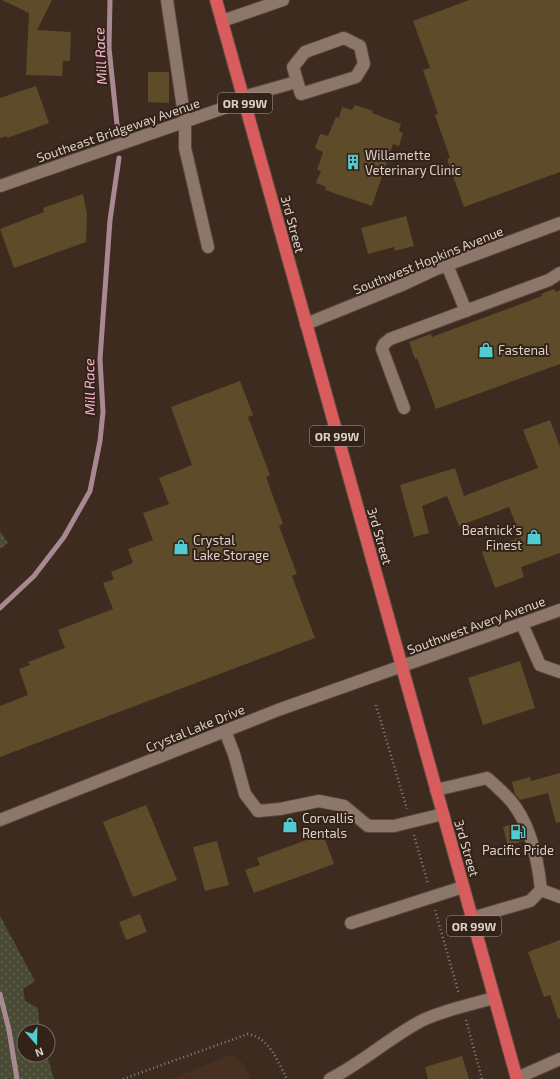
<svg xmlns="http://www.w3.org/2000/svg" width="560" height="1079" font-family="'Exo 2',sans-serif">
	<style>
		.built { fill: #483021 }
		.grass { fill: url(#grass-dots) }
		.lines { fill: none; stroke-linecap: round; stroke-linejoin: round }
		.stream { stroke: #a88992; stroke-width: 5 }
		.building { fill: #5d4b29 }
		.minor-casing { stroke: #58483f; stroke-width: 14 }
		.highway-casing { stroke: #58483f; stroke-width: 14 }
		.path { stroke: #8e8077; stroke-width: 2.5; stroke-dasharray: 1 3; stroke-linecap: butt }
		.minor { stroke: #8c776a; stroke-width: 12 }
		.highway { stroke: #d85c5b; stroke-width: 12 }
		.labels { text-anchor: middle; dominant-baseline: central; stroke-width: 4; stroke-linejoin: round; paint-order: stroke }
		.shield { fill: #332217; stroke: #a99c94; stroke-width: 1 }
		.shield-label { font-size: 12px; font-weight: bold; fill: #dcd0c9 }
		.street-label { font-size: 13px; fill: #dcd0c9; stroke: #332217 }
		.poi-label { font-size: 13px; fill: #dcd0c9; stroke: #332217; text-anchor: start }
		.water-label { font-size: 14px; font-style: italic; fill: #fbb7d2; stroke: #332217 }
	</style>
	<defs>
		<pattern id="grass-dots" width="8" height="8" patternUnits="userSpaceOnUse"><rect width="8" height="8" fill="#494b35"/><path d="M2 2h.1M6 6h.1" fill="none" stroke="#636451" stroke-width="1.8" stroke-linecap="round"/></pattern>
	</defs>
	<rect width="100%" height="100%" fill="#3d2b20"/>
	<polygon class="built" points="234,1054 243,1064 251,1079 169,1079"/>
	<g class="grass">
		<polygon points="0,531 8,543 0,549"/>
		<polygon points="0,916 35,981 23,989 25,1001 38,1008 40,1031 24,1031 24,1055 47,1055 54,1079 0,1079"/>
	</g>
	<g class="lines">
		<g class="stream">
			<polyline points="110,0 109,48 118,134"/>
			<polyline points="0,608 34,576 64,537 90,491 100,441 103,412 100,359 110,220 119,158"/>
			<polyline points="0,994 9,1030 17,1079"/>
		</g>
	</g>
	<g class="building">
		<polygon points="2,0 52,0 37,30 71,32 70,61 63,61 62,76 26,75 29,13"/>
		<polygon points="469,0 560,0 560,172 464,207 447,159 450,158 435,115 438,114 423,70 430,68 413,21"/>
		<polygon points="148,72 169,72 169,103 148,102"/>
		<polygon points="36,86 49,123 7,138 7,136 0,138 0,98"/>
		<polygon points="355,105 373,111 372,113 401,124 399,131 403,133 399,146 393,144 372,206 325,190 326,187 316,183 321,171 317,170 323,152 315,148 320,134 328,136 336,117 339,118 342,107 352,110"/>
		<polygon points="83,194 87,215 86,242 14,268 0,229 44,212 43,208"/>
		<polygon points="406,216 414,246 395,251 394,247 368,254 361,228"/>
		<polygon points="554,289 556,292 560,290 560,364 436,409 417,358 415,359 409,342 431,334 432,337 542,296 541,294"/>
		<polygon points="240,381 253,415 248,417 270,475 266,477 283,524 279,526 297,574 292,576 315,638 0,757 0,706 28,695 19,669 30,665 28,662 65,648 58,630 113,609 103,583 114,579 111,572 133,563 128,549 153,540 143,513 169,504 159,478 192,465 171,407"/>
		<polygon points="550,420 560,447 560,553 521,567 524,577 495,588 482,552 521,537 509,507 459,526 447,496 422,506 429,533 414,537 400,485 455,468 464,496 538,468 523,430"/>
		<polygon points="520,661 535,708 483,725 468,678"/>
		<polygon points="560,773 560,822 556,823 548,793 520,800 515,794 512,782 530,777 531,781"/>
		<polygon points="146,805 177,880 133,897 103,822"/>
		<polygon points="516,823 523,841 508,846 503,827"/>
		<polygon points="323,834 334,864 254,893 245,870 260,865 257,858"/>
		<polygon points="217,841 229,885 205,891 193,847"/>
		<polygon points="140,914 147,932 126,940 119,922"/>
		<polygon points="560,940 560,1018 558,1019 550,995 544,997 528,952"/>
		<polygon points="462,1056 469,1079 428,1079 425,1067"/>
	</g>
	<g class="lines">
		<defs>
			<g id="minor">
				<polyline points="167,0 185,121 185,148 208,247"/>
				<polyline points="222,21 283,0"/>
				<polygon points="344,38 360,46 364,64 356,77 301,94 293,67 305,52"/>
				<polyline points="243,97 296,82"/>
				<polyline points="0,186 244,101"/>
				<polyline points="447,265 466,311"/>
				<polyline points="306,324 402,285 434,270 560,223"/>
				<polyline points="404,408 382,349 384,344 390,339 549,280 560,273"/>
				<polyline points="522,624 540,665 560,672"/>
				<polyline points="225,731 234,754 245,794 258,811 280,809 319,801 344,806 368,826 394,826 443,814"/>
				<path d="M 436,790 L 487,778 C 495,785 503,792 510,800 C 530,823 538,860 541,890 L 530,901 L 472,918"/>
				<polyline points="0,820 278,710 560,610"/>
				<polyline points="541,890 560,897"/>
				<polyline points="351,923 463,887"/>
				<polyline points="517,1078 560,1059"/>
				<path d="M 330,1079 C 362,1063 389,1038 421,1021 C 443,1010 470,1005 494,998"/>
			</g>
			<polyline id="highway" points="216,0 517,1079"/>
		</defs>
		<use href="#minor" class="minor-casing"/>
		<use href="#highway" class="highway-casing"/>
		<g class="path">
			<polyline points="376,705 407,809"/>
			<polyline points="414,835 428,884"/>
			<polyline points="435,910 459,994"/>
			<polyline points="466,1020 482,1079"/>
			<path d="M 123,1079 L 248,1034 C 270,1038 277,1061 287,1079"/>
		</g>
		<use href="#minor" class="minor"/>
		<use href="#highway" class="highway"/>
	</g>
	<defs>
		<symbol id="building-bare" viewBox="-9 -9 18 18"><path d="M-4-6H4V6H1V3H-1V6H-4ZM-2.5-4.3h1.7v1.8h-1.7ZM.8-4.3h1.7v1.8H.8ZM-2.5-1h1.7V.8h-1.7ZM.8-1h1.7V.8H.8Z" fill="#51ccd3" stroke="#332217" stroke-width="2.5" paint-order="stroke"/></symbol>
		<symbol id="shop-bare" viewBox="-9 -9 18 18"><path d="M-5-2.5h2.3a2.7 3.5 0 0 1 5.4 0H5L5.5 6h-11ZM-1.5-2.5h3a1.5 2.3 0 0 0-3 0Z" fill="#51ccd3" stroke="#332217" stroke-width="2.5" paint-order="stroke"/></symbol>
		<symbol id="fuel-bare" viewBox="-9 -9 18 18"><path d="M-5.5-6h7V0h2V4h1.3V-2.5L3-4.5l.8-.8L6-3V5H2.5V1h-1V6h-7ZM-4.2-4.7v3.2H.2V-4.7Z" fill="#51ccd3" stroke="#332217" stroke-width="2.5" paint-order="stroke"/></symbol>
	</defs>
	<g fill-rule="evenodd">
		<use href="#building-bare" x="342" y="151" width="22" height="22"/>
		<use href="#shop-bare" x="475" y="339" width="22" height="22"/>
		<use href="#shop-bare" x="523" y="526" width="22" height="22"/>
		<use href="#shop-bare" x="170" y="536" width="22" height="22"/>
		<use href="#shop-bare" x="279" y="814" width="22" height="22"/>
		<use href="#fuel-bare" x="507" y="821" width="22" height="22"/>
	</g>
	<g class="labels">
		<g class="shield">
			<rect x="218" y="93" width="54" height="20" rx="3"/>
			<rect x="310" y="426" width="54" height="20" rx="3"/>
			<rect x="447" y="916" width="54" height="20" rx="3"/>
		</g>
		<g class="shield-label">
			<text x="245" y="103">OR 99W</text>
			<text x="337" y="436">OR 99W</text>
			<text x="474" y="926">OR 99W</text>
		</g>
		<g class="street-label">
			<text transform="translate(118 130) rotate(-19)">Southeast Bridgeway Avenue</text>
			<text transform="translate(293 224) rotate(75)">3rd Street</text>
			<text transform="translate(428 260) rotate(-22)">Southwest Hopkins Avenue</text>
			<text transform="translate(380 536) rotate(74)">3rd Street</text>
			<text transform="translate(476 625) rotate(-20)">Southwest Avery Avenue</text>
			<text transform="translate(195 728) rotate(-22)">Crystal Lake Drive</text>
			<text transform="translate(467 848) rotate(74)">3rd Street</text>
		</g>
		<g class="poi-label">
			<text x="365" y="155">Willamette<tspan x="365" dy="15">Veterinary Clinic</tspan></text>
			<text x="498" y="350">Fastenal</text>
			<text x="522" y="530" text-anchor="end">Beatnick's<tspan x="522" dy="15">Finest</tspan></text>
			<text x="193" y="540">Crystal<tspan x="193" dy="15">Lake Storage</tspan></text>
			<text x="302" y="818">Corvallis<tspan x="302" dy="15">Rentals</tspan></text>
			<text x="518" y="850" text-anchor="middle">Pacific Pride</text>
		</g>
		<g class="water-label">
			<text transform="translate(100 56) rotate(-93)">Mill Race</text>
			<text transform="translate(89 387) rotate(-91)">Mill Race</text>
		</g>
	</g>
	<g transform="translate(36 1043) rotate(160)"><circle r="19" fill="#332217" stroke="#77685e"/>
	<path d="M0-3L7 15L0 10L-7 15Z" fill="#51ccd3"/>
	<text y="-6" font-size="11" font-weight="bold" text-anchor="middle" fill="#dcd0c9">N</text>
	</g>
</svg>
